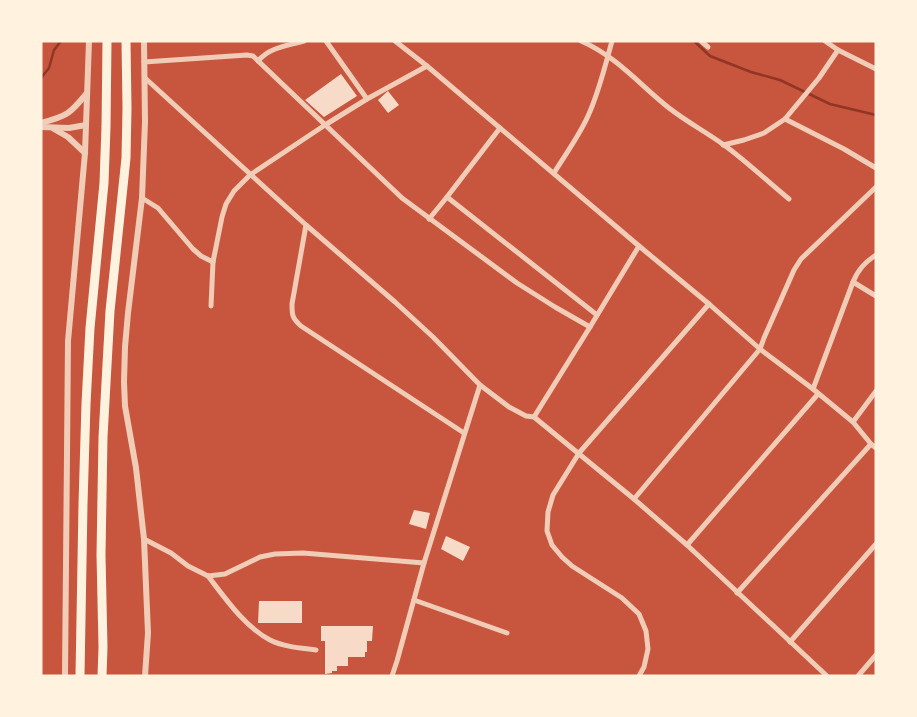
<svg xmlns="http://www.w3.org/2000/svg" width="917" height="717" font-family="Manrope,sans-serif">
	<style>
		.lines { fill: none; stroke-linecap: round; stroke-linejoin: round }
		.stream { stroke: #8f3625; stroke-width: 2.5 }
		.building { fill: #f7dbc8 }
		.minor { stroke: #f1ccb7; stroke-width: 5 }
		.tertiary { stroke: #f1ccb7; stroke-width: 6 }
		.motorway { stroke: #fff3e0; stroke-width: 9 }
	</style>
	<rect width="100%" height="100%" fill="#c8553d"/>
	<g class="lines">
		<g class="stream">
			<polyline points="694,41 710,56 751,72 780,80 830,104 876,115"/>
			<polyline points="41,78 49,68 54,50 61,41"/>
		</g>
	</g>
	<g class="building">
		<polygon points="341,74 357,96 324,117 305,100"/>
		<polygon points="388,91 399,105 388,113 378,100"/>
		<polygon points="414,510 430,513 426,529 409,524"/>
		<polygon points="446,536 470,547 463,561 441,549"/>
		<polygon points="259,601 302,601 302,623 258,623"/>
		<polygon points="321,626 373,626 372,641 367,641 367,652 365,652 365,657 348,657 348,666 337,666 337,671 332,671 332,673 325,674 325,641 321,641"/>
	</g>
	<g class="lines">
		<g class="minor">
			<polyline points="326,41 367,99"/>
			<polyline points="395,41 427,66 639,246 709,304 760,349 813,389 853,422 871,444 876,448"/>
			<path d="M 581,41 C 616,56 640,85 669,108 C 687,122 706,132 724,145 C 746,161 767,181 789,199"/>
			<polyline points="701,41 708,47"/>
			<polyline points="825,41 838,50 876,69"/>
			<path d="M 258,61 C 270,47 287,46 304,41"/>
			<polyline points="144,62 247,55 253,56 402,198 517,283 555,307 590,327"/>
			<polyline points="145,78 306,225 395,302 433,337 480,385 509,407 526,416 534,417 634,499 687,545 827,676"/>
			<polyline points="785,119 844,149 876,168"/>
			<polyline points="723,145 744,140 764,133 785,119 819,78 838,50"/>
			<path d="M 554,173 C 565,155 579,136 588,116 C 599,92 605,66 612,41"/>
			<polyline points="447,197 597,315"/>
			<polyline points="142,198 158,208 193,249 201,256 213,262"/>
			<polyline points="429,219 447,197 500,128"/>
			<path d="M 306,225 L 292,304 C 292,315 292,318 301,326 L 464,433"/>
			<polyline points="853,282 876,296"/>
			<polyline points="211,306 213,262 222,217 226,204 234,191 250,175 325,125 367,99 427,66"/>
			<path d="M 813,389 L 853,282 C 858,270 864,263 876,255"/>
			<polyline points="534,417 590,327 639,246"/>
			<polyline points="853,422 876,391"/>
			<polyline points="634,499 760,349 764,338 794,270 801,259 876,187"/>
			<polyline points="144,539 171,553 188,566 208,576 225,574 260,557 275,554 303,553 424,563"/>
			<polyline points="687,545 818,394"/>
			<path d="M 208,576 C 225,598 245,627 270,640 C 284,647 301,648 316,650"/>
			<polyline points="737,593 871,444"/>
			<polyline points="414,600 507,633"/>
			<polyline points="790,642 876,544"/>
			<polyline points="392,676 397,661 424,563 480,385"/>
			<polyline points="639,676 644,667 648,649 646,631 639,614 622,598 572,566 562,557 552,545 547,531 548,512 553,495 579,453 709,304"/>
			<polyline points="858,676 876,655"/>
		</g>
		<g class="tertiary">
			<polyline points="144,41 145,122 142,198 128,313 125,347 124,382 125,406 136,468 144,539 148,633 145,676"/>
			<path d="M 41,123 C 67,116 70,114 87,93"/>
			<polyline points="41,127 69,128 86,125"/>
			<polyline points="54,129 68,137 85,153"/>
			<polyline points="65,676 68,341 85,153 89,41"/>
		</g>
		<g class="motorway">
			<polyline points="80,676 83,504 86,404 90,328 104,183 106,127 107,41"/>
			<polyline points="102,676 103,647 101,555 103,437 110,311 126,158 127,108 126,41"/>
		</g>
	</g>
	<rect width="917" height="717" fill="none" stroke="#fff3e0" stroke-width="85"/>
</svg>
